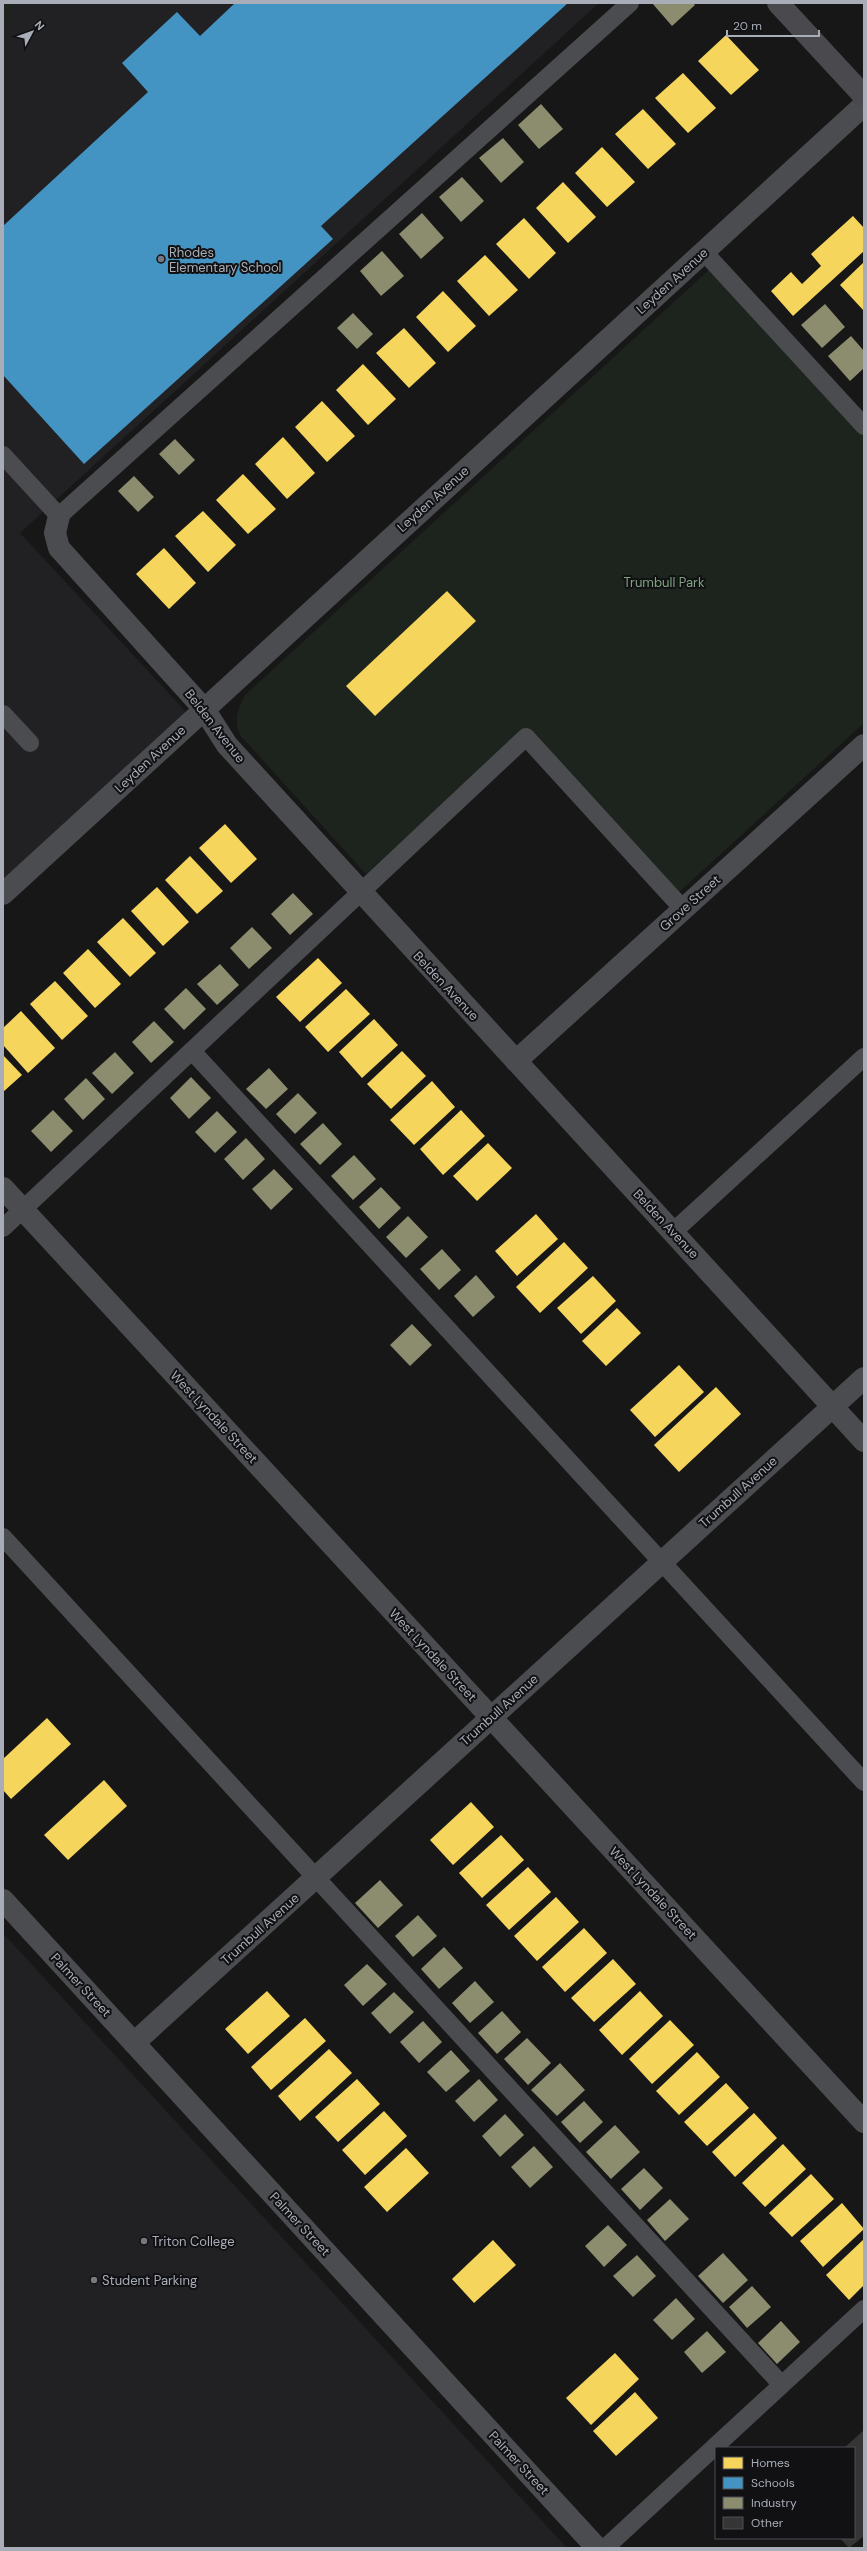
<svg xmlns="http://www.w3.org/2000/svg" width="867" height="2551" font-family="'DM Sans',sans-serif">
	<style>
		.built { fill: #212123 }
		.green { fill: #1d241e }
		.homes { fill: #f6d55c }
		.schools { fill: #4393c3 }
		.industry { fill: #8c8c6e }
		.building { fill: #353536 }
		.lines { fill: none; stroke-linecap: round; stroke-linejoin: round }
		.lane { stroke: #4b4c50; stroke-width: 18 }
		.street { stroke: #4b4c50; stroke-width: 22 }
		.secondary { stroke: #4a4a4e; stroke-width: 22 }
		.poi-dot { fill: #757880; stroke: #111113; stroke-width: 1.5 }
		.labels { text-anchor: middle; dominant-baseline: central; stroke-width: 4; stroke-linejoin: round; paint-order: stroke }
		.poi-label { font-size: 13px; fill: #a8adb8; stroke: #111113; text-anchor: start }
		.street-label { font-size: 13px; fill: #a8adb8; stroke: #111113 }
		.park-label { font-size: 13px; fill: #7fa381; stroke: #111113 }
	</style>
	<rect width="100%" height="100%" fill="#171717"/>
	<g class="built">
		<polygon points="3,3 599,3 20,533 188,714 3,887"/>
		<polygon points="3,1933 567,2548 3,2548"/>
	</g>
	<g class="green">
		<polygon points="3,3 13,3 9,22 3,28"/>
		<path d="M 710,269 L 864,436 L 864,723 L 678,893 L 526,727 L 366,874 L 240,735 C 233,719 238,710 245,695 Z"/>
	</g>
	<g class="homes">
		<polygon points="726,35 759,70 731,95 698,61"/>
		<polygon points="683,73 716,108 688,133 655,98"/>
		<polygon points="643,109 676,144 648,169 615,134"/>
		<polygon points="602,147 635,182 607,207 575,173"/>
		<polygon points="563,182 596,217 568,243 536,208"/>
		<polygon points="853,216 864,228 864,251 793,316 771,291 791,272 802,284 821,266 811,254"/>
		<polygon points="524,218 556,253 529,279 496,244"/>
		<polygon points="485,255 518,290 489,316 457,281"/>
		<polygon points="864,262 864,311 840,285"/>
		<polygon points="443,291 476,326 448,352 416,317"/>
		<polygon points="404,328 436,363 409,388 376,353"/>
		<polygon points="363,364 396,399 368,425 336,390"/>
		<polygon points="322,401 355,436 327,462 295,427"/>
		<polygon points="283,437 315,473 287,499 255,464"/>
		<polygon points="243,474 276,509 248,534 216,500"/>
		<polygon points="203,511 236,545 208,572 175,536"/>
		<polygon points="164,548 196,583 169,609 136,574"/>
		<polygon points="447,591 476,621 375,716 346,686"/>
		<polygon points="225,824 257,859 231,883 199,848"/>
		<polygon points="190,856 223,891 197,914 165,880"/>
		<polygon points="157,887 189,922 163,946 131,911"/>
		<polygon points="123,918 156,953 130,977 97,942"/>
		<polygon points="88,949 121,984 95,1008 63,973"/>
		<polygon points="318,958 342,983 300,1022 276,997"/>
		<polygon points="55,981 88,1016 62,1040 30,1004"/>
		<polygon points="346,989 370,1014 328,1052 305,1027"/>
		<polygon points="21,1011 55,1048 28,1073 3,1045 3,1028"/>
		<polygon points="374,1019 398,1045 362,1078 339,1052"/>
		<polygon points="402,1051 426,1076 391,1109 367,1084"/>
		<polygon points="3,1055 22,1075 3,1092"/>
		<polygon points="432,1081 455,1107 414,1145 390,1120"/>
		<polygon points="461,1110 485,1136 443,1175 420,1149"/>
		<polygon points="488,1143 512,1168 477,1201 453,1176"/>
		<polygon points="536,1214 558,1239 517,1276 495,1251"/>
		<polygon points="564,1242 588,1268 540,1313 516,1287"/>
		<polygon points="593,1276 616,1301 581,1334 557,1308"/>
		<polygon points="617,1308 641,1333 606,1366 582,1341"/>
		<polygon points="679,1365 704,1392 655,1437 630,1410"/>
		<polygon points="716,1387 741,1414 679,1472 654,1445"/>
		<polygon points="47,1718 71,1744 11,1799 3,1790 3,1759"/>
		<polygon points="104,1780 127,1806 68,1860 44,1835"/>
		<polygon points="471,1802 494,1827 453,1865 430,1840"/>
		<polygon points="501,1835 524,1860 482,1898 459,1873"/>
		<polygon points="528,1867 551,1892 509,1930 486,1905"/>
		<polygon points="556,1897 579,1922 537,1961 514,1936"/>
		<polygon points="584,1928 607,1953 565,1992 542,1967"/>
		<polygon points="613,1959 636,1984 594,2022 571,1998"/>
		<polygon points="267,1991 290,2016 248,2054 225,2029"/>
		<polygon points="640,1991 663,2016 622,2055 599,2030"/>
		<polygon points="305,2018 326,2041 271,2090 251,2067"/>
		<polygon points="670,2020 694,2045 652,2084 629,2059"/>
		<polygon points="329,2049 352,2073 300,2121 278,2096"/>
		<polygon points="697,2052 720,2077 679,2115 656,2091"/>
		<polygon points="357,2079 380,2104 338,2142 315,2117"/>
		<polygon points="726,2083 749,2108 707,2146 684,2122"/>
		<polygon points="384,2111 407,2136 365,2175 342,2150"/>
		<polygon points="754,2113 777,2138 735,2177 712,2152"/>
		<polygon points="783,2144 806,2169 765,2207 742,2183"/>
		<polygon points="406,2148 429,2173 387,2212 364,2187"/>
		<polygon points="811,2174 834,2199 792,2237 769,2213"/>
		<polygon points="842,2203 864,2229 823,2267 800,2241"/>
		<polygon points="864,2239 864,2285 849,2300 826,2275"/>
		<polygon points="493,2240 516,2265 474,2303 452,2279"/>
		<polygon points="615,2353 639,2379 591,2425 566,2398"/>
		<polygon points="635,2392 658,2418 616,2456 593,2431"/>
	</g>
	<polygon class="schools" points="235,3 568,3 321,226 333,239 84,464 3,375 3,226 148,92 122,63 177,12 200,36"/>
	<g class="industry">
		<polygon points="652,3 693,3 695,5 672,26"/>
		<polygon points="541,104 563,129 539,149 518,125"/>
		<polygon points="503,138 524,162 501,183 479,158"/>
		<polygon points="462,177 484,201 461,222 439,197"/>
		<polygon points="422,213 444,238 421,259 399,234"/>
		<polygon points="382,251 404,276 381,296 360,271"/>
		<polygon points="825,304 845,327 822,348 801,325"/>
		<polygon points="353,313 373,334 357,349 337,328"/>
		<polygon points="851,336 864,351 864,368 850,381 828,356"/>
		<polygon points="175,439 195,460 179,475 159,454"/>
		<polygon points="134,476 154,497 138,512 118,491"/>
		<polygon points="293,893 313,914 290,935 271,914"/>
		<polygon points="252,927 272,948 249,969 230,948"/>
		<polygon points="220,964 239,985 217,1005 197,984"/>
		<polygon points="186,988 206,1009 184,1030 164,1009"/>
		<polygon points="154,1021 174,1042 151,1063 132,1042"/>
		<polygon points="115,1052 134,1073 112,1094 92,1073"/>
		<polygon points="269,1068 288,1089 266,1109 246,1089"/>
		<polygon points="191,1077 211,1098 189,1119 170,1098"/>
		<polygon points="86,1078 105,1099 83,1120 64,1099"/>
		<polygon points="298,1093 317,1113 295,1134 276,1114"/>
		<polygon points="53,1110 73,1131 51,1152 31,1131"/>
		<polygon points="217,1111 237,1132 215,1153 195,1132"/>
		<polygon points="323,1123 342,1144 320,1165 300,1144"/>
		<polygon points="246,1138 265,1159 243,1180 224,1159"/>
		<polygon points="354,1155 376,1179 353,1200 331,1176"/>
		<polygon points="274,1169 293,1189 271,1210 252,1189"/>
		<polygon points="381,1187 401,1208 379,1229 359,1207"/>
		<polygon points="408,1216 428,1237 406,1258 386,1237"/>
		<polygon points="442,1249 461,1270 439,1290 420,1269"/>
		<polygon points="476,1275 495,1297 473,1317 454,1296"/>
		<polygon points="412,1324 432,1345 410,1366 390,1345"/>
		<polygon points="380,1880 403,1905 378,1928 355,1903"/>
		<polygon points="418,1915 437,1936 413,1957 395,1936"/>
		<polygon points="444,1947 463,1968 439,1989 421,1969"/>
		<polygon points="367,1964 387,1984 363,2006 344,1985"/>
		<polygon points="475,1981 494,2002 470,2023 452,2003"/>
		<polygon points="394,1992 414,2012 390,2034 371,2013"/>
		<polygon points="502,2011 521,2032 497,2054 478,2033"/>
		<polygon points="423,2021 442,2042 419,2063 400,2042"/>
		<polygon points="527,2038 551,2063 528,2085 504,2059"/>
		<polygon points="451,2050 470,2071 446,2092 427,2072"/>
		<polygon points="560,2063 585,2090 557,2116 531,2090"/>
		<polygon points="479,2079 498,2100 474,2122 455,2101"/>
		<polygon points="584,2101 603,2122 580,2143 561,2122"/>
		<polygon points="505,2114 524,2135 500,2157 482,2136"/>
		<polygon points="615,2125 640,2152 611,2179 586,2152"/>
		<polygon points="534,2146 553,2167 530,2188 511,2167"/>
		<polygon points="644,2168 663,2188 640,2210 621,2189"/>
		<polygon points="670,2199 689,2219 665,2241 647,2220"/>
		<polygon points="608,2225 627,2245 604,2267 585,2246"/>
		<polygon points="723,2253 748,2280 723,2303 698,2276"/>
		<polygon points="637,2255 656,2276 633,2297 613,2276"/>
		<polygon points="752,2286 771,2307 747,2328 729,2307"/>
		<polygon points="676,2298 695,2319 672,2340 653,2320"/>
		<polygon points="781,2321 800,2342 777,2364 758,2343"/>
		<polygon points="707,2331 726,2352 702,2373 684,2352"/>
	</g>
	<polygon class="building" points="864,2430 864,2536 849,2548 840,2538 854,2538 854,2448 844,2448"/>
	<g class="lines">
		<g class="lane">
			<polyline points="704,252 864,426"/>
			<polyline points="3,455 59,516 630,3"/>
			<polyline points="3,714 30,743"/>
			<polyline points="192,1051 864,1782"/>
			<polyline points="3,1228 526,737 683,909"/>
			<polyline points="673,1232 864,1057"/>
			<polyline points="3,1537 781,2384"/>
			<polyline points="605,2548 864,2309"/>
		</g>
		<g class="street">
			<polyline points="59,516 55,533 59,548 204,709 227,745 864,1441"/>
			<polyline points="3,894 864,105"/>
			<polyline points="516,1061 864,745"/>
			<polyline points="3,1188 864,2122"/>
			<polyline points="3,1900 597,2548"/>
			<polyline points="134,2043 864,1378"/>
		</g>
		<polyline class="secondary" points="778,3 864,96"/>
	</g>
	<g class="poi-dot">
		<circle cx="161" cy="259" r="4"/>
		<circle cx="144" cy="2241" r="4"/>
		<circle cx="94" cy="2280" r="4"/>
	</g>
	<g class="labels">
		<g class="poi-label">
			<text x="169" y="252">Rhodes<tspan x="169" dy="15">Elementary School</tspan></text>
			<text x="152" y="2241">Triton College</text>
			<text x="102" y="2280">Student Parking</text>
		</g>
		<g class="street-label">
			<text transform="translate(672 281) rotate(-42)">Leyden Avenue</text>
			<text transform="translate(433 499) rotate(-42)">Leyden Avenue</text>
			<text transform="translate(215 726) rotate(52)">Belden Avenue</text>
			<text transform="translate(150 759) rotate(-43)">Leyden Avenue</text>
			<text transform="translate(690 903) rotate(-42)">Grove Street</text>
			<text transform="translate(446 986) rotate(47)">Belden Avenue</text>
			<text transform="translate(666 1224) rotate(47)">Belden Avenue</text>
			<text transform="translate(214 1417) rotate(47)">West Lyndale Street</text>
			<text transform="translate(738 1492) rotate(-42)">Trumbull Avenue</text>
			<text transform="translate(433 1655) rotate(47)">West Lyndale Street</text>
			<text transform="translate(499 1710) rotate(-42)">Trumbull Avenue</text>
			<text transform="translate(653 1893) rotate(47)">West Lyndale Street</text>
			<text transform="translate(260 1929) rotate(-42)">Trumbull Avenue</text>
			<text transform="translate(81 1985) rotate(47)">Palmer Street</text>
			<text transform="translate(300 2224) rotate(47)">Palmer Street</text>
			<text transform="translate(519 2463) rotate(47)">Palmer Street</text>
		</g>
		<g class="park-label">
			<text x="664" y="582">Trumbull Park</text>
		</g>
	</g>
	<rect width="867" height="2551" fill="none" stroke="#a8adb8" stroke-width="8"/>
	<rect x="715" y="2447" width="140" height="92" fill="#111113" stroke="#4d4f55"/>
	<rect x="723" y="2457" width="20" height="12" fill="#f6d55c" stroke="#4d4f55"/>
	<text x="751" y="2467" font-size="12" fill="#a8adb8">Homes</text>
	<rect x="723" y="2477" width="20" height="12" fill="#4393c3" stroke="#4d4f55"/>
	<text x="751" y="2487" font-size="12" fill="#a8adb8">Schools</text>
	<rect x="723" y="2497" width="20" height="12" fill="#8c8c6e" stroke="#4d4f55"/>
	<text x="751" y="2507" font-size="12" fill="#a8adb8">Industry</text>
	<rect x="723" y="2517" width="20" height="12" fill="#353536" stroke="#4d4f55"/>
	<text x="751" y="2527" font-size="12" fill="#a8adb8">Other</text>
	<g transform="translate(32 32) rotate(49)" stroke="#111113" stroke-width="3" paint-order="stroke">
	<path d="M0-3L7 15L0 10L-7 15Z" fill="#a8adb8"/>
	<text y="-6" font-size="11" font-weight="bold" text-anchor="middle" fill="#a8adb8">N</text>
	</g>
	<path d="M727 30v6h92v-6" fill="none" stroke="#a8adb8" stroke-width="2"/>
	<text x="733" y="30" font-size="12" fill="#a8adb8" stroke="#111113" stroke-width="3" paint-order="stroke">20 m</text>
</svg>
